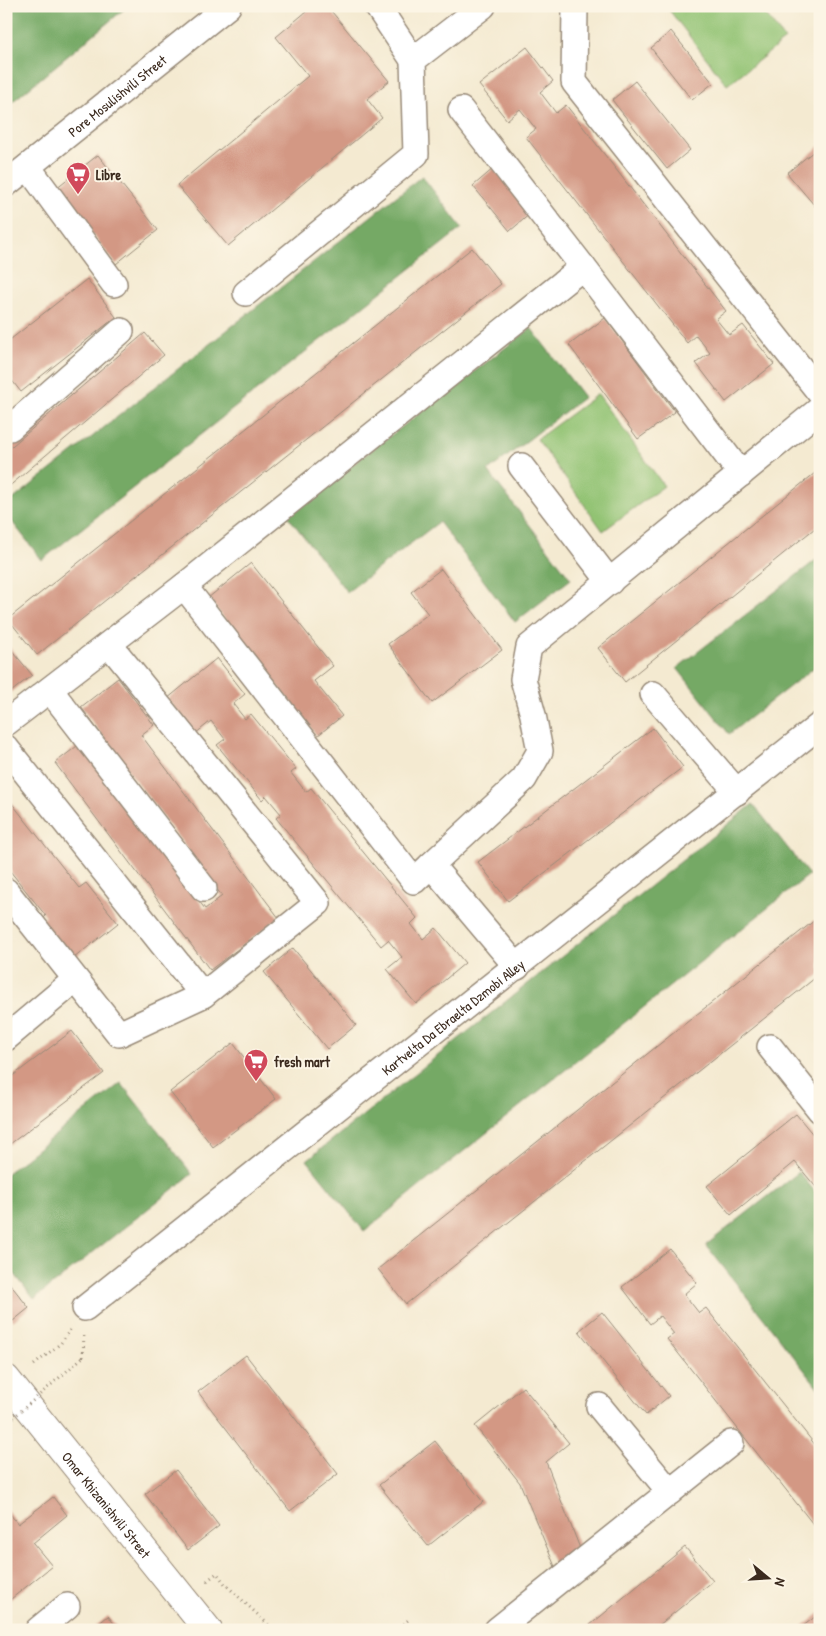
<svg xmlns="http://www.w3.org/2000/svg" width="826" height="1636" font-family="'Patrick Hand',sans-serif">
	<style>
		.green { fill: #92c373; stroke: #667648 }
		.forest { fill: #75a965; stroke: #586a42 }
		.building { fill: #d39884 }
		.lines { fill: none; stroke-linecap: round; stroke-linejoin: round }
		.minor-casing { stroke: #988a78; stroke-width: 28 }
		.major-casing { stroke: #988a78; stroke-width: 30 }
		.path { stroke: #988a78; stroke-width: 3; stroke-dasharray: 1 4; stroke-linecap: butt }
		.minor { stroke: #fff; stroke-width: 25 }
		.major { stroke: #fff; stroke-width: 28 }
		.path-bridge { stroke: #988a78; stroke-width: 3; stroke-dasharray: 1 4; stroke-linecap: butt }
		.labels { text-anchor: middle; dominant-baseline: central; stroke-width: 4; stroke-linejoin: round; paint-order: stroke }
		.street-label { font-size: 14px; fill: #3b2a1e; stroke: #fcf5e5 }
		.poi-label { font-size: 14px; font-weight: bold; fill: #3b2a1e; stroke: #fcf5e5; text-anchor: start }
	</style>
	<rect width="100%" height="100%" fill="#fcf5e5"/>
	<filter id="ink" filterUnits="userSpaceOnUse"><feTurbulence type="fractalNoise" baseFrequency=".02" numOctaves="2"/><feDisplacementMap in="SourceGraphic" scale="10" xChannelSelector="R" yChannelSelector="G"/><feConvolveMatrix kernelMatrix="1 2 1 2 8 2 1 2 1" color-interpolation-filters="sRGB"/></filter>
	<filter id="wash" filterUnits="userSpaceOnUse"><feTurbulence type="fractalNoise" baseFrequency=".0096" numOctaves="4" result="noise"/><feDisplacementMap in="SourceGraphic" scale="20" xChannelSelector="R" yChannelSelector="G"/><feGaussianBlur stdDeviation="1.12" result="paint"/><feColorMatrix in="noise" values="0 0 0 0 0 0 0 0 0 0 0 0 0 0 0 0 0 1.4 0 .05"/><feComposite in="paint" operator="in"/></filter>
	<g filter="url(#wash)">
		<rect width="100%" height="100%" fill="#f4ead1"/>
		<g class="green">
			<polygon points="666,6 759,6 785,40 727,85"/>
			<polygon points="598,394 664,486 603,531 537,439"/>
		</g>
		<g class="forest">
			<polygon points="6,6 128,6 6,107"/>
			<polygon points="422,176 462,228 42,560 6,514 6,505"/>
			<polygon points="531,328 584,397 488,471 571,579 515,622 439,522 347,592 287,515"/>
			<polygon points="820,557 820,663 729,734 677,668"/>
			<polygon points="753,804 809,875 364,1231 307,1160"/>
			<polygon points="121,1083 192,1174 34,1299 6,1263 6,1174"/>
			<polygon points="799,1172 820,1198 820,1390 706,1245"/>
		</g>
		<g id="blocks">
			<g class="building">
				<polygon points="313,6 327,6 389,81 367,99 382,118 228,246 177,185 308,76 276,37"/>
				<polygon points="671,31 713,83 692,100 651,48"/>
				<polygon points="527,47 553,81 540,92 556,113 566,105 726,311 716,319 729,335 743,325 774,364 726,402 696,363 710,353 696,335 687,343 526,137 536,129 520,109 507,120 479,85"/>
				<polygon points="635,81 690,150 667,169 612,100"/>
				<polygon points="820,146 820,212 787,173"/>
				<polygon points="98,155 158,230 116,264 56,188"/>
				<polygon points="494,168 531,213 510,231 473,186"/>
				<polygon points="472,248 501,284 37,655 8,619"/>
				<polygon points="87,279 116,317 21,392 6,373 6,343"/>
				<polygon points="605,318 675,412 638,439 569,345"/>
				<polygon points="145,333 164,355 6,489 6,451"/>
				<polygon points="820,469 820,524 625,682 598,648"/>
				<polygon points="251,563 333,666 314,681 342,716 317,736 208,598"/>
				<polygon points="441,569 502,650 432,703 388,644 428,614 411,592"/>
				<polygon points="6,643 32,675 6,696"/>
				<polygon points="217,658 245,694 233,704 245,719 251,714 296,769 291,773 306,792 311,788 417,918 411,924 423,939 436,928 465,963 416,1004 387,969 402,957 388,940 381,946 276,818 281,814 266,796 262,800 217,745 225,739 211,721 195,734 167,699"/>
				<polygon points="118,678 154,725 141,735 279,918 210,970 55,763 81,743 205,909 222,896 81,707"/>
				<polygon points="653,728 683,767 508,901 478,862"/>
				<polygon points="6,796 79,888 86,883 118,923 69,962 38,923 46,916 6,866"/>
				<polygon points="820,916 820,974 406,1304 378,1269"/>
				<polygon points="293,948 356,1025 327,1049 264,972"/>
				<polygon points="72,1031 104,1073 6,1147 6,1081"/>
				<polygon points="233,1043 276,1099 213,1147 170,1092"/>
				<polygon points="796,1114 820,1143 820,1192 795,1162 731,1215 707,1186"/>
				<polygon points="670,1249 697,1283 684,1294 699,1313 706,1308 820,1451 820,1533 667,1339 674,1334 660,1316 650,1324 622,1287"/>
				<polygon points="6,1279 29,1308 13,1321 6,1313"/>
				<polygon points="602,1312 669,1396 646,1415 579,1331"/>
				<polygon points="246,1355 338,1474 290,1511 198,1392"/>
				<polygon points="523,1387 569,1443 546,1462 581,1551 556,1569 520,1483 475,1426"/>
				<polygon points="435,1441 483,1502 428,1546 379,1485"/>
				<polygon points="176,1470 219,1526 188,1550 145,1494"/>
				<polygon points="53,1497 67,1515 33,1543 52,1566 6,1603 6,1509 18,1524"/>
				<polygon points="685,1547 713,1581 653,1630 584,1630"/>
				<polygon points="820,1613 820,1630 798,1630"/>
				<polygon points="108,1616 119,1630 91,1630"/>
			</g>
		</g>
	</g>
	<g filter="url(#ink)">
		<use href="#blocks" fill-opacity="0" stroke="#988a78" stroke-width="1"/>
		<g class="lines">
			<defs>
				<g id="minor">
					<polyline points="377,6 413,60"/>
					<polyline points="575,6 574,82 820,393"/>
					<polyline points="461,110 583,267 741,474"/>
					<polyline points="28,167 114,284"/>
					<path id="s1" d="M 6,184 L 228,6"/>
					<polyline points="246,293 416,154 413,60 483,6"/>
					<polyline points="6,423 10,428 121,331"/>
					<polyline points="521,466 610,582"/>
					<polyline points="184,586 414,881 431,865 517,967"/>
					<polyline points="50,690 204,889"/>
					<polyline points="653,694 737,792"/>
					<polyline points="6,723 184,586 583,267"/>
					<polyline points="6,748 203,995"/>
					<polyline points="431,865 524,779 540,751 533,715 523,679 529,647 820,409"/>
					<polyline points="6,891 119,1034 203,995 318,903 109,644"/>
					<polyline points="6,1038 75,980"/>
					<polyline points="770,1047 820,1110"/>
					<path id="s2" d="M 85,1308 L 820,725"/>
					<polyline points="599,1406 670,1492"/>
					<polyline points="38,1630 67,1606"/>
					<polyline points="497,1630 731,1443"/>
				</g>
				<g id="major">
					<path id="s3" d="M 6,1379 L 208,1630"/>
				</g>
			</defs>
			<use href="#minor" class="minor-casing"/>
			<use href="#major" class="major-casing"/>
			<g class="path">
				<polyline points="83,1357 84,1333"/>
				<polyline points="34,1365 61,1343 72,1327"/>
				<polyline points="207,1581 217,1573 225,1584 274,1630"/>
				<polyline points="395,1630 411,1618"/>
			</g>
			<use href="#minor" class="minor"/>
			<use href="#major" class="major"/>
			<polyline class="path-bridge" points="6,1424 83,1357"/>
		</g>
	</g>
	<defs>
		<symbol id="supermarket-pin" viewBox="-11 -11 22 30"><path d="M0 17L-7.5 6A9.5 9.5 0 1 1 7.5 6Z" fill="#d1495b" stroke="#fcf5e5"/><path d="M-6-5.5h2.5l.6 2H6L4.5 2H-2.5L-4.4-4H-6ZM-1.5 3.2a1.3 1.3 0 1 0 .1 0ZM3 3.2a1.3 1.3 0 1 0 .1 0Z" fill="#fff"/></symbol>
	</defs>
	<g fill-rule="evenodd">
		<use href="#supermarket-pin" x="64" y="160" width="28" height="38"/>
		<use href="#supermarket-pin" x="242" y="1047" width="28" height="38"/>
	</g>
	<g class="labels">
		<g class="street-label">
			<text stroke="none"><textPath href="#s1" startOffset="142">Pore Mosulishvili Street</textPath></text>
			<text stroke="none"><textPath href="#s2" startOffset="469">Kartvelta Da Ebraelta Dzmobi Alley</textPath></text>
			<text stroke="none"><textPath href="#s3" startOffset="161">Omar Khizanishvili Street</textPath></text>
		</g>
		<g class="poi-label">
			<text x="96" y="174">Libre</text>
			<text x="274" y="1061">fresh mart</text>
		</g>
	</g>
	<rect width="826" height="1636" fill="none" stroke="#fcf5e5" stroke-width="25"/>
	<g transform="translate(768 1578) rotate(108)" stroke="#fcf5e5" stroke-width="4" paint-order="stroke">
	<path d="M0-4L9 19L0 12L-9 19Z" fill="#3b2a1e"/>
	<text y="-8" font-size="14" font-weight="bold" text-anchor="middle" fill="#3b2a1e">N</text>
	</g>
</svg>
